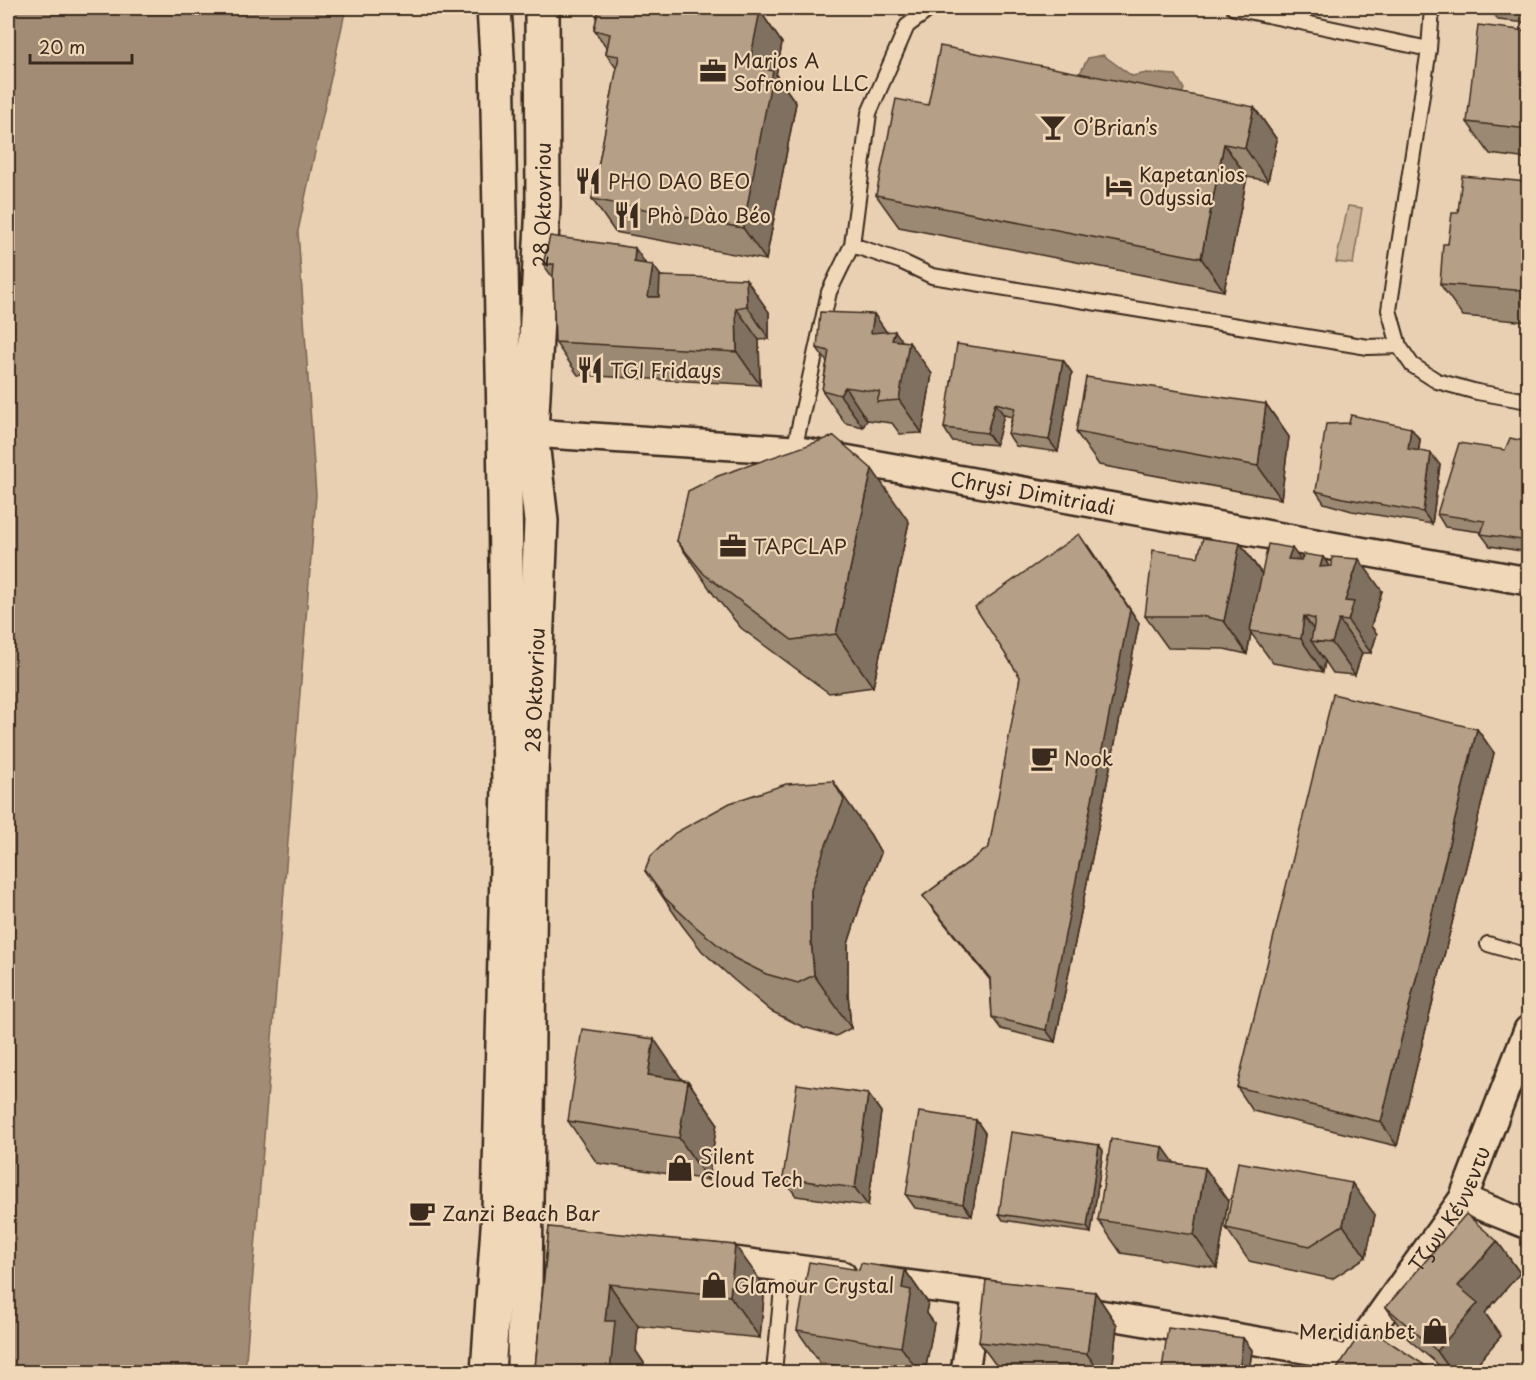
<svg xmlns="http://www.w3.org/2000/svg" width="1536" height="1380" font-family="'Playpen Sans',sans-serif">
	<style>
		.green { fill: #c9b297; stroke: #826e5a; stroke-width: 1.5 }
		.water { fill: #a28c75; stroke: #796552; stroke-width: 1.5 }
		.lines { fill: none; stroke-linecap: round; stroke-linejoin: round }
		.lane-casing { stroke: #3b2a1e; stroke-width: 18 }
		.street-casing { stroke: #3b2a1e; stroke-width: 32 }
		.primary-casing { stroke: #3b2a1e; stroke-width: 38 }
		.lane { stroke: #f0d7b8; stroke-width: 14 }
		.street { stroke: #f0d7b8; stroke-width: 27 }
		.primary { stroke: #f0d7b8; stroke-width: 33 }
		.wall { fill: #9c8973; stroke: #3b2a1e; stroke-width: 1.5 }
		.shaded-wall { fill: #7f6f5e; stroke: #3b2a1e; stroke-width: 1.5 }
		.building { fill: #b59f86; stroke: #3b2a1e; stroke-width: 1.5 }
		.labels { text-anchor: middle; dominant-baseline: central; stroke-width: 4.5; stroke-linejoin: round; paint-order: stroke }
		.poi-label { font-size: 20px; fill: #3b2a1e; stroke: #f0d7b8; text-anchor: start }
		.street-label { font-size: 20px; fill: #3b2a1e; stroke: #f0d7b8 }
	</style>
	<rect width="100%" height="100%" fill="#e9d0b2"/>
	<filter id="ink" filterUnits="userSpaceOnUse"><feTurbulence type="fractalNoise" baseFrequency=".0167" numOctaves="2"/><feDisplacementMap in="SourceGraphic" scale="12" xChannelSelector="R" yChannelSelector="G"/><feConvolveMatrix kernelMatrix="1 2 1 2 8 2 1 2 1" color-interpolation-filters="sRGB"/></filter>
	<g filter="url(#ink)">
		<polygon class="green" points="1348,206 1362,208 1353,264 1336,262"/>
		<g class="water">
			<polygon points="8,8 344,8 345,12 298,231 316,495 245,1372 8,1372"/>
			<polygon points="1103,55 1132,76 1147,73 1176,75 1184,89 1177,105 1084,88 1080,73 1088,58"/>
		</g>
		<g class="lines">
			<defs>
				<g id="lane">
					<polyline points="1234,8 1429,49"/>
					<polyline points="1432,8 1429,49 1389,310 1399,346 1412,365 1437,381 1477,392 1528,401"/>
					<polyline points="852,245 900,261 932,276 1368,347 1399,346"/>
					<polyline points="794,450 829,292 852,245 869,113 907,26 931,8"/>
					<polyline points="1488,944 1528,956"/>
					<polyline points="774,1372 784,1268"/>
				</g>
				<g id="street">
					<path id="s1" d="M 531,433 L 794,450 L 1528,581"/>
					<polyline points="1463,1199 1528,1225"/>
					<polyline points="711,1258 842,1275"/>
					<polyline points="880,1281 977,1293 1020,1301"/>
					<polyline points="1076,1310 1310,1350 1349,1360"/>
					<path id="s2" d="M 1350,1358 L 1463,1199 L 1528,1030"/>
					<polyline points="965,1372 977,1293"/>
				</g>
				<g id="primary">
					<polyline points="488,1372 499,1213 509,785 504,422 497,57 494,8"/>
					<path id="s3" d="M 524,1372 L 531,777 L 541,521 L 531,433 L 543,205 L 542,8"/>
				</g>
			</defs>
			<use href="#lane" class="lane-casing"/>
			<use href="#street" class="street-casing"/>
			<use href="#primary" class="primary-casing"/>
			<use href="#lane" class="lane"/>
			<use href="#street" class="street"/>
			<use href="#primary" class="primary"/>
		</g>
		<g class="wall">
			<polygon points="599,8 751,8 752,9 760,11 782,43 776,75 796,103 766,260 615,232 592,199 617,69 606,54 607,48 594,30"/>
			<polygon points="1490,8 1528,8 1528,23 1498,20"/>
			<polygon points="1528,31 1528,159 1490,154 1467,122"/>
			<polygon points="928,105 1254,107 1277,140 1268,181 1247,177 1224,291 899,227 876,195"/>
			<polygon points="1528,182 1528,322 1463,316 1440,284 1448,244 1458,213"/>
			<polygon points="543,264 646,264 661,276 769,312 769,339 759,340 760,385 578,375 555,342 553,278"/>
			<polygon points="874,314 886,332 902,341 932,374 922,433 900,434 892,423 867,420 863,427 845,423 822,390 827,362 817,348"/>
			<polygon points="1063,360 1072,373 1058,452 1016,446 1008,434 1012,417 1004,415 996,445 952,441 944,428"/>
			<polygon points="1266,404 1289,437 1281,499 1099,465 1076,432"/>
			<polygon points="1411,428 1420,440 1419,450 1440,465 1432,524 1352,511 1324,503 1316,491"/>
			<polygon points="1528,442 1528,552 1490,546 1481,534 1481,532 1445,527 1437,514 1505,450"/>
			<polygon points="909,522 873,687 829,693 741,628 714,595 677,541"/>
			<polygon points="1240,543 1262,574 1301,560 1323,557 1329,566 1382,591 1371,626 1377,634 1371,653 1362,653 1355,675 1333,673 1325,661 1323,672 1273,663 1251,633 1247,654 1224,649 1168,648 1145,616 1198,557"/>
			<polygon points="1088,546 1139,623 1055,1042 1001,1029 992,1017 990,980 932,908 923,896 989,847"/>
			<polygon points="1477,729 1494,753 1397,1146 1253,1111 1237,1087"/>
			<polygon points="870,834 881,853 861,903 848,944 848,994 851,1028 836,1036 803,1027 771,1011 734,980 702,951 682,925 645,871"/>
			<polygon points="682,1080 688,1081 717,1123 708,1180 597,1163 568,1121"/>
			<polygon points="868,1094 881,1112 868,1206 796,1196 783,1178"/>
			<polygon points="976,1120 985,1133 972,1216 915,1208 906,1195"/>
			<polygon points="1099,1145 1103,1151 1091,1233 1003,1220 999,1214"/>
			<polygon points="1175,1163 1205,1168 1228,1200 1217,1268 1121,1253 1098,1220"/>
			<polygon points="1375,1215 1366,1257 1332,1279 1249,1261 1226,1228"/>
			<polygon points="549,1227 765,1287 760,1338 638,1326 636,1351 644,1363 643,1372 539,1372 535,1368"/>
			<polygon points="1497,1241 1520,1273 1485,1313 1501,1336 1470,1372 1447,1372 1408,1339 1386,1307"/>
			<polygon points="859,1270 905,1270 928,1303 926,1312 934,1323 925,1372 880,1372 820,1363 797,1330"/>
			<polygon points="1095,1292 1117,1325 1112,1372 1001,1372 979,1342"/>
			<polygon points="1243,1338 1252,1350 1249,1372 1165,1372 1162,1369"/>
		</g>
		<g class="shaded-wall">
			<polygon points="735,8 751,8 758,18 760,11 782,43 776,75 796,103 766,260 743,228 749,66"/>
			<polygon points="1254,107 1277,140 1268,181 1245,148"/>
			<polygon points="1224,144 1247,177 1224,291 1201,258"/>
			<polygon points="635,248 652,273 653,265 676,297 648,297 634,262"/>
			<polygon points="746,279 769,312 769,339 747,306"/>
			<polygon points="736,308 759,340 760,385 737,352"/>
			<polygon points="874,314 897,347 871,333"/>
			<polygon points="895,331 908,349 909,342 932,374 922,433 899,400 892,340"/>
			<polygon points="1063,360 1072,373 1058,452 1049,440"/>
			<polygon points="845,387 867,420 863,427 840,395"/>
			<polygon points="995,403 1004,415 996,445 987,433"/>
			<polygon points="1266,404 1289,437 1281,499 1258,466"/>
			<polygon points="1411,428 1420,440 1417,461 1408,449"/>
			<polygon points="1431,453 1440,465 1432,524 1423,512"/>
			<polygon points="872,469 909,522 873,687 836,634"/>
			<polygon points="1240,543 1263,576 1250,631 1251,633 1247,654 1224,621"/>
			<polygon points="1088,546 1139,623 1055,1042 1046,1030"/>
			<polygon points="1292,548 1315,580 1288,559"/>
			<polygon points="1323,557 1345,589 1320,567"/>
			<polygon points="1359,559 1382,591 1371,626 1377,634 1371,653 1348,621 1345,601"/>
			<polygon points="1304,616 1322,642 1311,641 1325,661 1323,672 1301,639"/>
			<polygon points="1339,620 1362,653 1355,675 1332,643"/>
			<polygon points="1477,729 1494,753 1397,1146 1381,1122"/>
			<polygon points="833,781 870,834 881,853 861,903 848,944 848,994 851,1028 814,975 811,940 811,890"/>
			<polygon points="654,1039 683,1081 648,1075"/>
			<polygon points="688,1081 717,1123 708,1180 679,1138"/>
			<polygon points="868,1094 881,1112 868,1206 855,1188"/>
			<polygon points="976,1120 985,1133 972,1216 963,1204"/>
			<polygon points="1099,1145 1103,1151 1091,1233 1087,1227"/>
			<polygon points="1163,1147 1186,1179 1161,1161"/>
			<polygon points="1205,1168 1228,1200 1217,1268 1194,1235"/>
			<polygon points="1352,1183 1375,1215 1366,1257 1343,1225"/>
			<polygon points="1497,1241 1520,1273 1485,1313 1501,1336 1470,1372 1452,1372 1437,1351 1458,1286"/>
			<polygon points="735,1245 765,1287 760,1338 730,1296"/>
			<polygon points="905,1270 928,1303 926,1312 934,1323 925,1372 919,1372 901,1347 902,1288"/>
			<polygon points="609,1284 638,1326 636,1351 644,1363 643,1372 610,1372 605,1321"/>
			<polygon points="1095,1292 1117,1325 1112,1372 1100,1372 1087,1354"/>
			<polygon points="1243,1338 1252,1350 1249,1372 1239,1372"/>
		</g>
		<g class="building">
			<polygon points="599,8 743,8 760,11 749,66 773,71 743,228 592,199 619,56 606,54 610,34 594,30"/>
			<polygon points="1478,25 1528,31 1528,129 1467,122"/>
			<polygon points="940,46 1254,107 1245,148 1224,144 1201,258 876,195 896,99 928,105"/>
			<polygon points="1462,176 1528,182 1528,291 1440,284 1443,244 1448,244 1452,213 1458,213"/>
			<polygon points="550,236 635,248 634,262 653,265 648,297 659,297 660,276 746,279 747,306 736,308 737,352 555,342 553,275 554,264 543,264"/>
			<polygon points="820,312 874,314 871,333 895,331 892,340 909,342 899,400 877,402 880,392 845,387 840,395 822,390 829,351 817,348"/>
			<polygon points="957,344 1063,360 1049,440 1008,434 1015,408 995,403 987,433 944,428"/>
			<polygon points="1086,377 1266,404 1258,466 1076,432"/>
			<polygon points="1351,415 1411,428 1408,449 1431,453 1423,512 1343,498 1316,491 1326,424 1349,423"/>
			<polygon points="834,436 872,469 836,634 792,640 704,574 677,541 688,491 718,476"/>
			<polygon points="1510,438 1528,442 1528,541 1481,534 1485,521 1437,514 1459,443 1505,450"/>
			<polygon points="1079,534 1130,610 1046,1030 992,1017 990,978 923,896 989,847 1020,677 975,607"/>
			<polygon points="1203,538 1240,543 1224,621 1201,616 1145,616 1153,550 1198,557"/>
			<polygon points="1268,544 1292,548 1288,559 1301,560 1304,554 1323,557 1320,567 1332,566 1332,557 1359,559 1345,601 1354,602 1348,621 1339,620 1332,643 1311,641 1315,619 1304,616 1301,639 1250,631"/>
			<polygon points="1333,694 1477,729 1381,1122 1237,1087"/>
			<polygon points="833,781 844,800 824,850 811,890 811,940 814,975 798,983 766,974 734,958 696,927 665,898 645,871 651,856 675,833 730,803 786,784"/>
			<polygon points="582,1029 654,1039 648,1075 688,1081 679,1138 568,1121"/>
			<polygon points="1528,1064 1528,1075 1524,1070"/>
			<polygon points="797,1084 868,1094 855,1188 783,1178"/>
			<polygon points="919,1112 976,1120 963,1204 906,1195"/>
			<polygon points="1011,1132 1099,1145 1087,1227 999,1214"/>
			<polygon points="1111,1139 1163,1147 1161,1161 1205,1168 1194,1235 1098,1220"/>
			<polygon points="1238,1162 1352,1183 1343,1225 1310,1246 1226,1228"/>
			<polygon points="1466,1214 1497,1241 1458,1286 1478,1303 1437,1351 1386,1307"/>
			<polygon points="549,1227 735,1245 730,1296 609,1284 605,1321 615,1321 610,1372 584,1372 535,1368"/>
			<polygon points="809,1262 859,1270 861,1263 905,1270 902,1288 911,1290 901,1347 797,1330"/>
			<polygon points="986,1280 1095,1292 1087,1354 979,1342"/>
			<polygon points="1365,1326 1432,1370 1431,1372 1335,1372"/>
			<polygon points="1168,1328 1243,1338 1239,1372 1176,1372 1176,1371 1162,1369"/>
			<polygon points="803,1370 831,1372 803,1372"/>
		</g>
	</g>
	<defs>
		<symbol id="office-bare" viewBox="-9 -9 18 18"><path d="M-6-3h4V-5.5h4V-3h4V5H-6ZM-1-4.5V-3h2v-1.5ZM-6 0V1H6V0Z" fill="#3b2a1e" stroke="#f0d7b8" stroke-width="2.5" paint-order="stroke"/></symbol>
		<symbol id="bar-bare" viewBox="-9 -9 18 18"><path d="M-6-5H6L.8 .8V4.5H3.5V6h-7V4.5H-.8V.8Z" fill="#3b2a1e" stroke="#f0d7b8" stroke-width="2.5" paint-order="stroke"/></symbol>
		<symbol id="restaurant-bare" viewBox="-9 -9 18 18"><path d="M-5-6h1v4h1v-4h1v4h1v-4h1v5L-1.5 .5V6h-2V.5L-5-1ZM5-6V6H3V1.5H1.5Q1.5-4 5-6Z" fill="#3b2a1e" stroke="#f0d7b8" stroke-width="2.5" paint-order="stroke"/></symbol>
		<symbol id="hotel-bare" viewBox="-9 -9 18 18"><path d="M-6-4.5h1.5V1H6V5H4.5V3h-9V5H-6ZM-4 0a1.8 1.8 0 1 1 3.6 0ZM.5 0V-2.5h3Q6-2.5 6 0Z" fill="#3b2a1e" stroke="#f0d7b8" stroke-width="2.5" paint-order="stroke"/></symbol>
		<symbol id="cafe-bare" viewBox="-9 -9 18 18"><path d="M-5.5-4.5H6V0H3Q3 3.5 0 3.5H-2.5Q-5.5 3.5-5.5 0ZM3-3.2v2h1.7v-2ZM-6 4.5H4V6H-6Z" fill="#3b2a1e" stroke="#f0d7b8" stroke-width="2.5" paint-order="stroke"/></symbol>
		<symbol id="shop-bare" viewBox="-9 -9 18 18"><path d="M-5-2.5h2.3a2.7 3.5 0 0 1 5.4 0H5L5.5 6h-11ZM-1.5-2.5h3a1.5 2.3 0 0 0-3 0Z" fill="#3b2a1e" stroke="#f0d7b8" stroke-width="2.5" paint-order="stroke"/></symbol>
	</defs>
	<g fill-rule="evenodd">
		<use href="#office-bare" x="694" y="52" width="38" height="38"/>
		<use href="#bar-bare" x="1034" y="108" width="38" height="38"/>
		<use href="#restaurant-bare" x="569" y="162" width="38" height="38"/>
		<use href="#hotel-bare" x="1100" y="167" width="38" height="38"/>
		<use href="#restaurant-bare" x="608" y="196" width="38" height="38"/>
		<use href="#restaurant-bare" x="571" y="351" width="38" height="38"/>
		<use href="#office-bare" x="714" y="527" width="38" height="38"/>
		<use href="#cafe-bare" x="1025" y="739" width="38" height="38"/>
		<use href="#shop-bare" x="661" y="1149" width="38" height="38"/>
		<use href="#cafe-bare" x="403" y="1194" width="38" height="38"/>
		<use href="#shop-bare" x="695" y="1266" width="38" height="38"/>
		<use href="#shop-bare" x="1416" y="1312" width="38" height="38"/>
	</g>
	<g class="labels">
		<g class="poi-label">
			<text x="733" y="60">Marios A<tspan x="733" dy="23">Sofroniou LLC</tspan></text>
			<text x="1073" y="127">O’Brian’s</text>
			<text x="1139" y="174">Kapetanios<tspan x="1139" dy="23">Odyssia</tspan></text>
			<text x="608" y="181">PHO DAO BEO</text>
			<text x="647" y="215">Phò Dào Béo</text>
			<text x="610" y="370">TGI Fridays</text>
			<text x="753" y="546">TAPCLAP</text>
			<text x="1064" y="758">Nook</text>
			<text x="700" y="1156">Silent<tspan x="700" dy="23">Cloud Tech</tspan></text>
			<text x="442" y="1213">Zanzi Beach Bar</text>
			<text x="734" y="1285">Glamour Crystal</text>
			<text x="1415" y="1331" text-anchor="end">Meridianbet</text>
		</g>
		<g class="street-label">
			<text stroke="none"><textPath href="#s3" startOffset="1168">28 Oktovriou</textPath></text>
			<text stroke="none"><textPath href="#s1" startOffset="506">Chrysi Dimitriadi</textPath></text>
			<text stroke="none"><textPath href="#s3" startOffset="682">28 Oktovriou</textPath></text>
			<text stroke="none"><textPath href="#s2" startOffset="180">Τζων Κέννεντυ</textPath></text>
		</g>
	</g>
	<rect width="1536" height="1380" fill="none" stroke="#f0d7b8" stroke-width="30"/>
	<rect x="15" y="15" width="1506" height="1350" fill="none" stroke="#3b2a1e" stroke-width="2" filter="url(#ink)"/>
	<path d="M30 54v9h102v-9" fill="none" stroke="#3b2a1e" stroke-width="3"/>
	<text x="39" y="54" font-size="18" fill="#3b2a1e" stroke="#f0d7b8" stroke-width="4.5" paint-order="stroke">20 m</text>
</svg>
